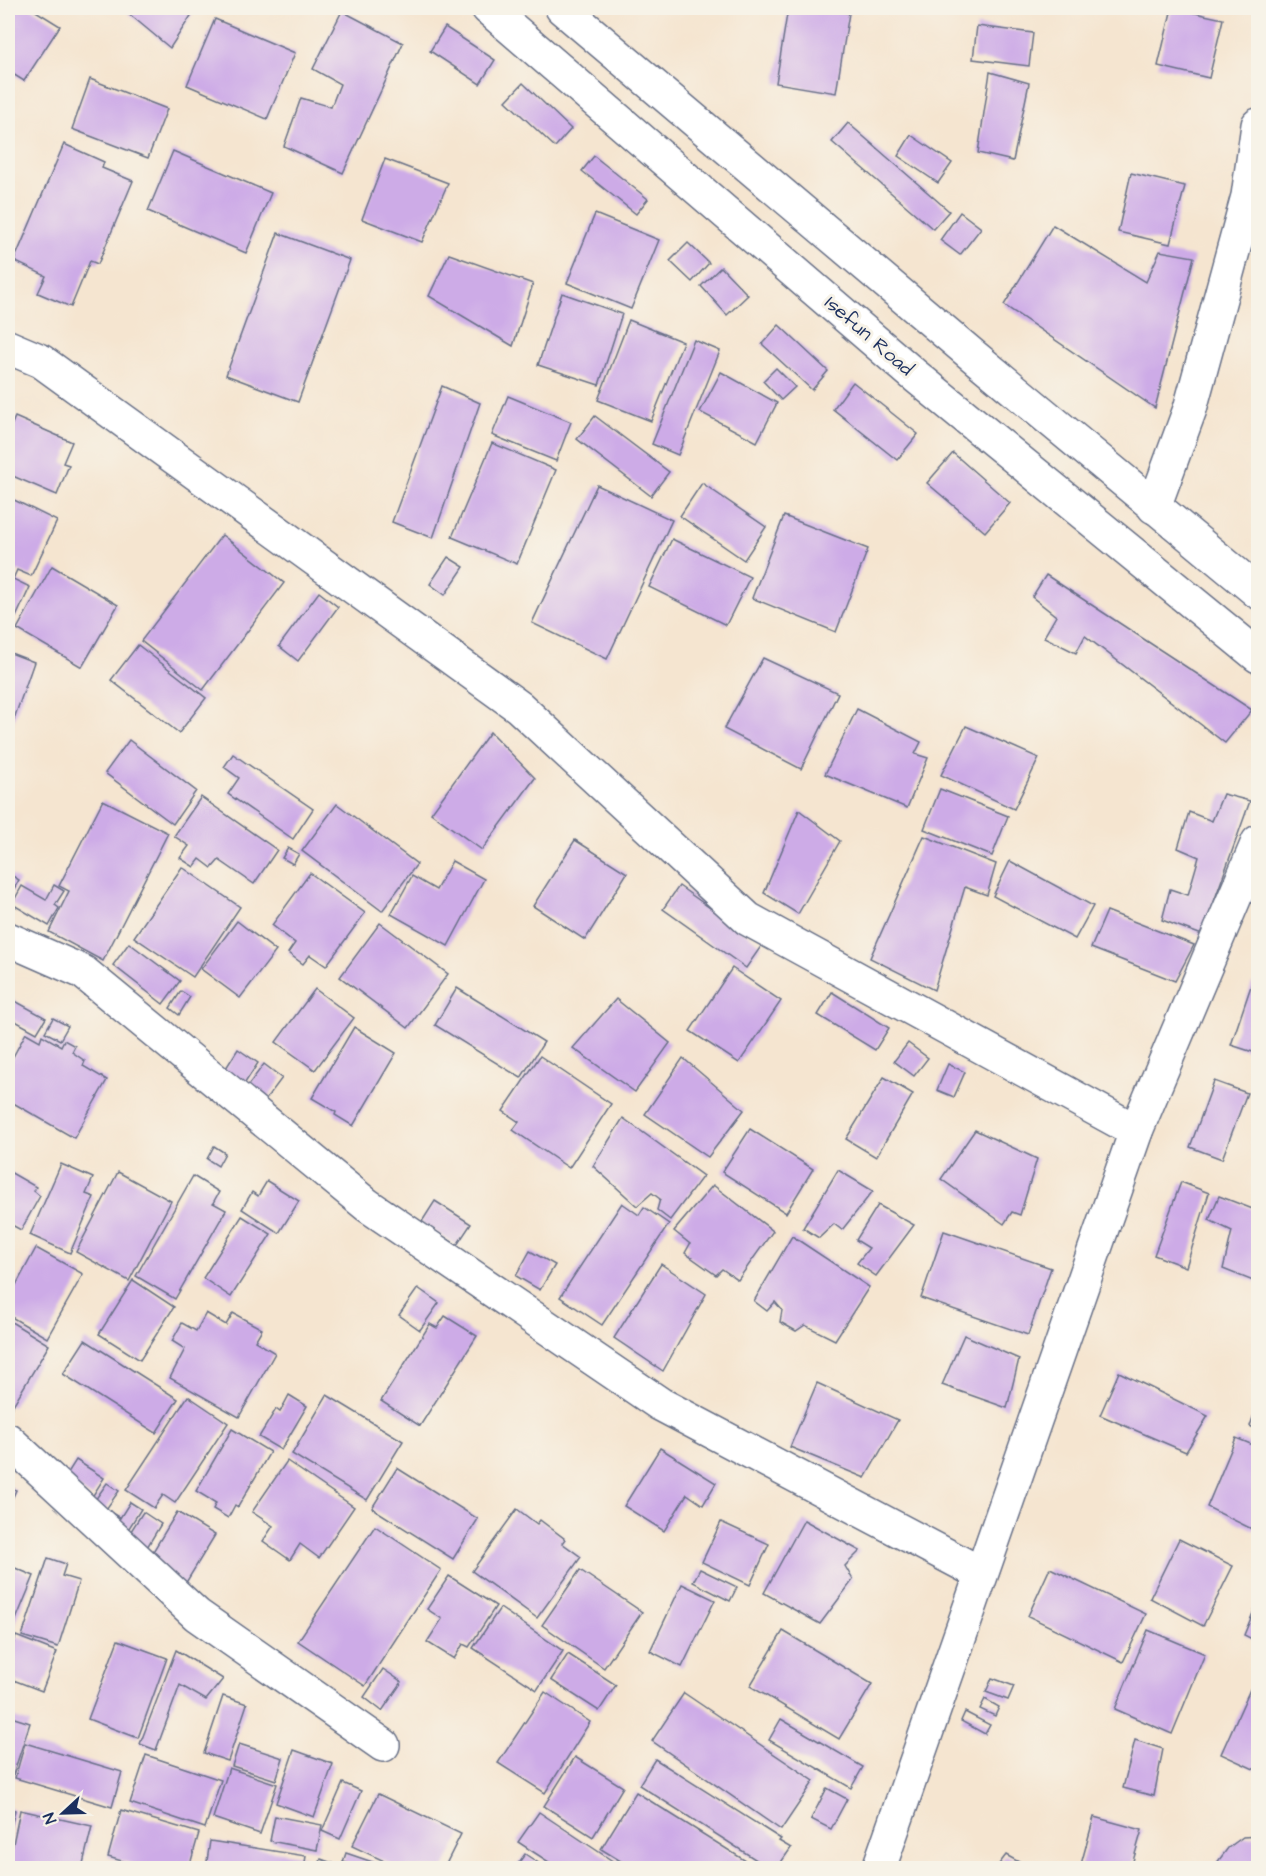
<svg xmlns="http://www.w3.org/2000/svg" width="1266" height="1876" font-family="'Architects Daughter',sans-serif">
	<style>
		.building { fill: #cdabe7 }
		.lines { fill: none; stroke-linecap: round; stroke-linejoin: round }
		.minor-casing { stroke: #676f86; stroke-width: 36 }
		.minor { stroke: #fff; stroke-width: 33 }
		.labels { text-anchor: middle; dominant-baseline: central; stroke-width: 6; stroke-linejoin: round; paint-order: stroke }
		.street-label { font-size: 20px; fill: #1b2f5e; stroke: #f7f3e8 }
	</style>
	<rect width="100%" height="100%" fill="#f7f3e8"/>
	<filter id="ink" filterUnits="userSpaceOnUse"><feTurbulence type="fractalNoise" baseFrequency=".0167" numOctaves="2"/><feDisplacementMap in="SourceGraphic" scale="12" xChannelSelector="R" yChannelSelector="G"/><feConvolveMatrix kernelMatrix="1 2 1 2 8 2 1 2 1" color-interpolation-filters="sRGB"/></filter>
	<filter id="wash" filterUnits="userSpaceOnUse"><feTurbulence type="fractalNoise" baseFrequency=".008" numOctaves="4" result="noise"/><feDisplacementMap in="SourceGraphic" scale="24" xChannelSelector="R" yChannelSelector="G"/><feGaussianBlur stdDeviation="1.35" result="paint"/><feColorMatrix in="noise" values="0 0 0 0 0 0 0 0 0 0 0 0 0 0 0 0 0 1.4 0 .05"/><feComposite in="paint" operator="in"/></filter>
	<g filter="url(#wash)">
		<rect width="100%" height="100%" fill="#f5e5d0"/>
		<g id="blocks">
			<g class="building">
				<polygon points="8,8 31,8 60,26 24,81 8,71"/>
				<polygon points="132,8 196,8 170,48 128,13"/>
				<polygon points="788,8 812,8 849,13 836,93 776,83"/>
				<polygon points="1172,8 1223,19 1209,78 1158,66"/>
				<polygon points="342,11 403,43 343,173 284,146 301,98 331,107 340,84 313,69"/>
				<polygon points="215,19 295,53 267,119 187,85"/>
				<polygon points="977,26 1033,33 1029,66 973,59"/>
				<polygon points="445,27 495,60 480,84 430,51"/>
				<polygon points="990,72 1029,83 1013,161 978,153"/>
				<polygon points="90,79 167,109 148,158 72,129"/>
				<polygon points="523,83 571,129 555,147 506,101"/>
				<polygon points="848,123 949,211 933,229 832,142"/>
				<polygon points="911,135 952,163 938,183 898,156"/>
				<polygon points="64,144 104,162 102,168 133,181 98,264 90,261 71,307 38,293 46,276 14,261"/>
				<polygon points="173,151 271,193 246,253 148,211"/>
				<polygon points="594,156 648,199 636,214 582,171"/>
				<polygon points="385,159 448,183 422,242 362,219"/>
				<polygon points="1131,173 1185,186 1170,244 1118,232"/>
				<polygon points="960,212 981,228 960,255 940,240"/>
				<polygon points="595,214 659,240 631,309 567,283"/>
				<polygon points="1053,225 1146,282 1160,251 1194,257 1155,408 1004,305"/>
				<polygon points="278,233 350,260 298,402 226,375"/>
				<polygon points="688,243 709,263 692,282 670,261"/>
				<polygon points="449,254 533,284 513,346 429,296"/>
				<polygon points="721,267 748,295 727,315 701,286"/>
				<polygon points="562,293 622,314 599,385 538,365"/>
				<polygon points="629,320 683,342 651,421 598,400"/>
				<polygon points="779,325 828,371 812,390 762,344"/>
				<polygon points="694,340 720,351 678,455 652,444"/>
				<polygon points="776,368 795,387 781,400 763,381"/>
				<polygon points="721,372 777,403 757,442 700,412"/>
				<polygon points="853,382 918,434 897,460 833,409"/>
				<polygon points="442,386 480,403 433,538 392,522"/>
				<polygon points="508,396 571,422 556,461 492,435"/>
				<polygon points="595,416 669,472 651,496 577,439"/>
				<polygon points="15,417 72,442 63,463 69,465 57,495 8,474 8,433"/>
				<polygon points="492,443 556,470 517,564 452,537"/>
				<polygon points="953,453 1010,503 985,532 927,483"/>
				<polygon points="702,483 766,527 744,560 680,516"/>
				<polygon points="597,485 672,520 607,659 532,623"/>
				<polygon points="8,497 57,521 31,576 17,570 13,579 30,587 16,617 8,612"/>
				<polygon points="784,516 868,549 836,632 752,598"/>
				<polygon points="222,535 284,583 203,690 141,641"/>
				<polygon points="672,539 750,577 726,625 649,587"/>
				<polygon points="448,557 464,567 445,595 430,584"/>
				<polygon points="52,566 118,605 82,667 17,629"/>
				<polygon points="1046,575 1252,710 1225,743 1085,636 1076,653 1044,637 1056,616 1032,597"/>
				<polygon points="319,592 338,607 298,661 279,646"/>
				<polygon points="138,645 206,698 179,733 111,680"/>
				<polygon points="8,652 34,662 8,736"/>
				<polygon points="763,658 838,693 801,769 724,729"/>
				<polygon points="857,709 921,742 915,754 928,758 907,808 825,774"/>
				<polygon points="966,726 1039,758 1014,809 941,775"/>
				<polygon points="490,732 535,778 482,850 431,813"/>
				<polygon points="129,740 196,791 173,824 105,773"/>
				<polygon points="233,754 313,809 293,839 228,794 239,778 224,767"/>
				<polygon points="940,789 1008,816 992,856 924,829"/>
				<polygon points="1223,794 1250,801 1202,935 1162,920 1170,889 1188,895 1199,857 1178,848 1189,812 1212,821"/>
				<polygon points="201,797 277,850 254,884 219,860 212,868 200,859 194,867 180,858 189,846 174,836"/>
				<polygon points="103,800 168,833 103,961 49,932 69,891 59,886"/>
				<polygon points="337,804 417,864 382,911 302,851"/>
				<polygon points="799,810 840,841 798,914 764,893"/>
				<polygon points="924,836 996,864 987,895 965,887 934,990 870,958"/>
				<polygon points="575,840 627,873 585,940 533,906"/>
				<polygon points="288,848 299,854 293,864 282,858"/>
				<polygon points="452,861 484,879 448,946 391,914 412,876 436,890"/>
				<polygon points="1010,861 1093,906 1075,939 993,896"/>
				<polygon points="182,867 240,907 193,977 134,937"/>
				<polygon points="8,873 19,880 8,899"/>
				<polygon points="310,873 365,913 326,966 310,955 303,964 288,953 295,943 272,925"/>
				<polygon points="54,885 64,891 55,905 59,908 49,926 12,904 22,886 46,900"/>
				<polygon points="679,886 762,945 746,968 663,909"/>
				<polygon points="1107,911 1194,945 1175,981 1091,948"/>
				<polygon points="237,921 276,951 240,998 201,969"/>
				<polygon points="380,923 448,974 408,1028 340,977"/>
				<polygon points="129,943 180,981 163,1004 113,965"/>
				<polygon points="732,968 781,1001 739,1063 690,1031"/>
				<polygon points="1252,983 1258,985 1258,1047 1256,1053 1231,1045"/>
				<polygon points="457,988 544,1042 521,1078 435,1025"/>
				<polygon points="315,989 354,1018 315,1070 276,1042"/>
				<polygon points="181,991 190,997 179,1015 170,1008"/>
				<polygon points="832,992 889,1028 875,1050 818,1015"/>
				<polygon points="8,997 46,1018 37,1033 8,1017"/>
				<polygon points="616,999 670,1043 635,1092 573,1048"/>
				<polygon points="53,1018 68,1026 60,1040 45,1032"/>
				<polygon points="354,1027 396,1053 353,1126 335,1115 336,1112 312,1098"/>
				<polygon points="26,1033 40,1041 42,1035 61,1046 64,1040 75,1046 72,1052 85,1061 83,1066 107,1080 74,1138 8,1100 8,1066"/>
				<polygon points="908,1043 928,1058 914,1076 894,1061"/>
				<polygon points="238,1049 258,1063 241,1089 221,1076"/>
				<polygon points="540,1056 611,1104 569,1168 513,1130 519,1122 503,1111"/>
				<polygon points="683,1058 744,1110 708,1157 645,1114"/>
				<polygon points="264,1064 282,1078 261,1106 243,1092"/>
				<polygon points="948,1064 965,1072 954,1097 937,1090"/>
				<polygon points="884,1077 913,1094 876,1157 846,1139"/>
				<polygon points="1214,1081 1247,1093 1222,1159 1190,1147"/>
				<polygon points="623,1118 703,1176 670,1220 657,1210 660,1199 652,1193 637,1206 593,1166"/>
				<polygon points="750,1129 813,1169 786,1213 722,1172"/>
				<polygon points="975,1130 1037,1159 1020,1215 1012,1212 1004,1224 941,1179"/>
				<polygon points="214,1146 225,1153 218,1166 207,1159"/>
				<polygon points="61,1164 93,1178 86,1194 94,1197 70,1253 30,1235"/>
				<polygon points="838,1170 873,1191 842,1230 834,1224 819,1238 803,1228"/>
				<polygon points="8,1171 36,1187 34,1191 40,1196 21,1230 8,1223"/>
				<polygon points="118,1172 171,1201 129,1281 76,1252"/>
				<polygon points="193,1176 219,1192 213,1203 226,1210 175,1299 136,1276"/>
				<polygon points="267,1181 299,1201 279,1233 242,1209 252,1192 258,1196"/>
				<polygon points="1181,1182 1209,1193 1186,1267 1154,1255"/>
				<polygon points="713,1185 773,1231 738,1280 722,1269 716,1275 685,1253 690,1244 674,1231"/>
				<polygon points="1219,1196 1258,1211 1258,1283 1223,1269 1232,1231 1209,1220"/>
				<polygon points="435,1201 471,1224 457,1245 421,1223"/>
				<polygon points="622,1203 639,1215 644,1207 669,1224 602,1325 560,1297"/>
				<polygon points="878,1205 914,1225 876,1276 857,1263 869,1248 856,1240"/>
				<polygon points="242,1216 271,1234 231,1297 203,1278"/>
				<polygon points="944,1231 1051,1268 1028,1335 921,1298"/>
				<polygon points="792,1236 869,1287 835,1340 805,1325 796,1331 780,1322 782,1310 775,1302 767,1311 754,1301"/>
				<polygon points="36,1248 83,1274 47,1338 8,1315 8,1300"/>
				<polygon points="530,1251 555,1265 540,1290 516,1276"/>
				<polygon points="661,1264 706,1294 663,1371 614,1338"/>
				<polygon points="133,1280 174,1307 140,1360 99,1334"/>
				<polygon points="418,1288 439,1303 420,1330 399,1315"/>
				<polygon points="206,1313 226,1325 233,1313 262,1329 255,1341 275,1353 239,1417 170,1378 185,1349 172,1341 182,1323 196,1331"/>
				<polygon points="445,1316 477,1336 420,1426 381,1401 430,1324 437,1328"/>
				<polygon points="8,1320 49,1345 12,1407 8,1404"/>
				<polygon points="964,1335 1019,1359 1007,1408 942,1385"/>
				<polygon points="85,1340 178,1399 156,1433 63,1374"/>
				<polygon points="1119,1372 1208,1416 1186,1452 1100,1415"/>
				<polygon points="817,1383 898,1420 865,1478 790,1447"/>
				<polygon points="289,1395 307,1406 281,1450 259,1437 276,1409 280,1412"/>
				<polygon points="327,1395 403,1441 367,1500 292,1454"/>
				<polygon points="188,1396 228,1423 175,1503 163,1495 154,1508 126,1490"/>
				<polygon points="1258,1403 1258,1430 1250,1426"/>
				<polygon points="232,1429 270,1452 238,1507 235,1505 228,1518 213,1509 216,1503 196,1491"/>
				<polygon points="1236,1438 1258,1447 1258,1532 1207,1507"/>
				<polygon points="660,1448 716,1483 703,1505 687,1494 664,1531 624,1506"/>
				<polygon points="76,1460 104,1478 92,1497 64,1479"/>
				<polygon points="287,1461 354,1507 319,1558 300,1544 290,1560 263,1541 273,1526 252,1512"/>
				<polygon points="397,1468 478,1519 453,1559 372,1508"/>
				<polygon points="107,1483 119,1491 99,1519 88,1510"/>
				<polygon points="8,1486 16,1490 8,1508"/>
				<polygon points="130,1502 141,1509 122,1539 103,1527 112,1513 120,1518"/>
				<polygon points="517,1509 537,1524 540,1520 565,1539 562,1543 581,1557 537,1618 472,1571"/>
				<polygon points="143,1512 161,1524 143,1554 124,1542"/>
				<polygon points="177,1512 215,1535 184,1586 149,1558"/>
				<polygon points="804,1520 860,1551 845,1566 853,1580 820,1624 764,1593"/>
				<polygon points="721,1522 769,1544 750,1585 702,1562"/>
				<polygon points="375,1526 441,1570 365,1686 298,1641"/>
				<polygon points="1179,1539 1233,1566 1203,1626 1150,1598"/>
				<polygon points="48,1558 66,1564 62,1576 79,1581 58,1647 22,1636"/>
				<polygon points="8,1565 34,1576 8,1639"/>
				<polygon points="1050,1568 1146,1614 1123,1662 1028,1616"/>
				<polygon points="700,1569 737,1587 730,1601 693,1582"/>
				<polygon points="580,1570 642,1612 604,1668 542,1625"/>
				<polygon points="449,1576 496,1606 469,1647 463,1644 454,1659 427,1642 442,1619 427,1609"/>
				<polygon points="682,1584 715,1600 682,1667 650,1651"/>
				<polygon points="1258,1601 1258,1642 1244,1635"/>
				<polygon points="500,1608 563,1651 537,1690 473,1648"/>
				<polygon points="1148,1630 1205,1654 1172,1734 1115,1709"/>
				<polygon points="783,1631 872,1684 839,1739 750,1686"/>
				<polygon points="16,1636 57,1652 42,1691 8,1678 8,1658"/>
				<polygon points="118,1640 167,1658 138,1738 88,1719"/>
				<polygon points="176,1650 223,1679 206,1700 180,1685 156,1750 140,1744"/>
				<polygon points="568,1654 616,1685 599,1711 551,1680"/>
				<polygon points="383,1669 402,1682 382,1711 364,1697"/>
				<polygon points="1256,1676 1258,1677 1258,1771 1221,1754"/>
				<polygon points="992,1678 1014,1686 1008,1700 986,1692"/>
				<polygon points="545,1692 590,1722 545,1793 498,1763"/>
				<polygon points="684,1693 814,1781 781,1830 652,1741"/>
				<polygon points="223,1696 247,1704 228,1761 204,1753"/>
				<polygon points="985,1699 999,1707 995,1716 980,1709"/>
				<polygon points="965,1712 990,1725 985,1734 961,1721"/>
				<polygon points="8,1716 30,1723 11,1781 8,1780"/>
				<polygon points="781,1719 863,1767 851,1788 769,1740"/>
				<polygon points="1135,1740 1163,1749 1154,1796 1123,1788"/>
				<polygon points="25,1743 122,1772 112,1807 15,1778"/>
				<polygon points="239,1744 283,1758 276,1780 232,1766"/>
				<polygon points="294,1750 333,1764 314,1817 276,1803"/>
				<polygon points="146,1755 221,1780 205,1828 130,1803"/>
				<polygon points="575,1757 623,1787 593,1837 544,1806"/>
				<polygon points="655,1759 781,1839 779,1841 791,1848 777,1868 769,1868 639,1785"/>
				<polygon points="229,1768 277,1784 260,1834 213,1818"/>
				<polygon points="343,1783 361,1791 340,1839 322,1831"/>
				<polygon points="827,1788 847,1799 831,1829 811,1819"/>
				<polygon points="636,1792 757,1868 632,1868 601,1849"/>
				<polygon points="378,1794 461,1834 444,1868 399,1868 352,1846"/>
				<polygon points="8,1808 15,1810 8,1839"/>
				<polygon points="20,1810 92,1826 82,1868 8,1868"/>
				<polygon points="121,1810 199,1833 189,1868 146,1868 108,1857"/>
				<polygon points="539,1812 623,1868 558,1868 518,1842"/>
				<polygon points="275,1816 322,1825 317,1850 270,1841"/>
				<polygon points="1094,1817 1142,1830 1131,1868 1080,1868"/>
				<polygon points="1258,1836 1258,1868 1213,1868 1228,1848 1243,1837"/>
				<polygon points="210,1841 306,1856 304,1868 206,1868"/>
				<polygon points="346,1853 390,1868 361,1868 343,1862"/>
				<polygon points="525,1854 546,1868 515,1868"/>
				<polygon points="1006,1855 1030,1868 996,1868"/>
				<polygon points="321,1859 346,1868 318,1868"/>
			</g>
		</g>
	</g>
	<g filter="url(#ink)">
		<use href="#blocks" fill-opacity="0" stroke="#676f86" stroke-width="1.5"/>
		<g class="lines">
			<defs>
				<g id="minor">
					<polyline points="488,8 913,374 1258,656"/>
					<polyline points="562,8 971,354 1258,592"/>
					<polyline points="8,347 41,361 519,707 748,919 1136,1131"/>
					<polyline points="1154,507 1190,409 1248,196 1258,125"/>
					<polyline points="8,939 83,972 367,1205 660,1404 980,1573"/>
					<polyline points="8,1440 197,1615 383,1745"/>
					<polyline points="879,1868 1136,1131 1258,842"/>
				</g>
			</defs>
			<use href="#minor" class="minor-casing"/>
			<use href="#minor" class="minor"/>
		</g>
	</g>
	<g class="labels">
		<g class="street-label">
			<text transform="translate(869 336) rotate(41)">Isefun Road</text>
		</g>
	</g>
	<rect width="1266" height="1876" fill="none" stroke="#f7f3e8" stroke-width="30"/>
	<g transform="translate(63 1813) rotate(248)" stroke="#f7f3e8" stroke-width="4.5" paint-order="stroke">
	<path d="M0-4.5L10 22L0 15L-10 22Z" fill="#1b2f5e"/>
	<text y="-9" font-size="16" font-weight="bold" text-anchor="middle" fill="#1b2f5e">N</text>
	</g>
</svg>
